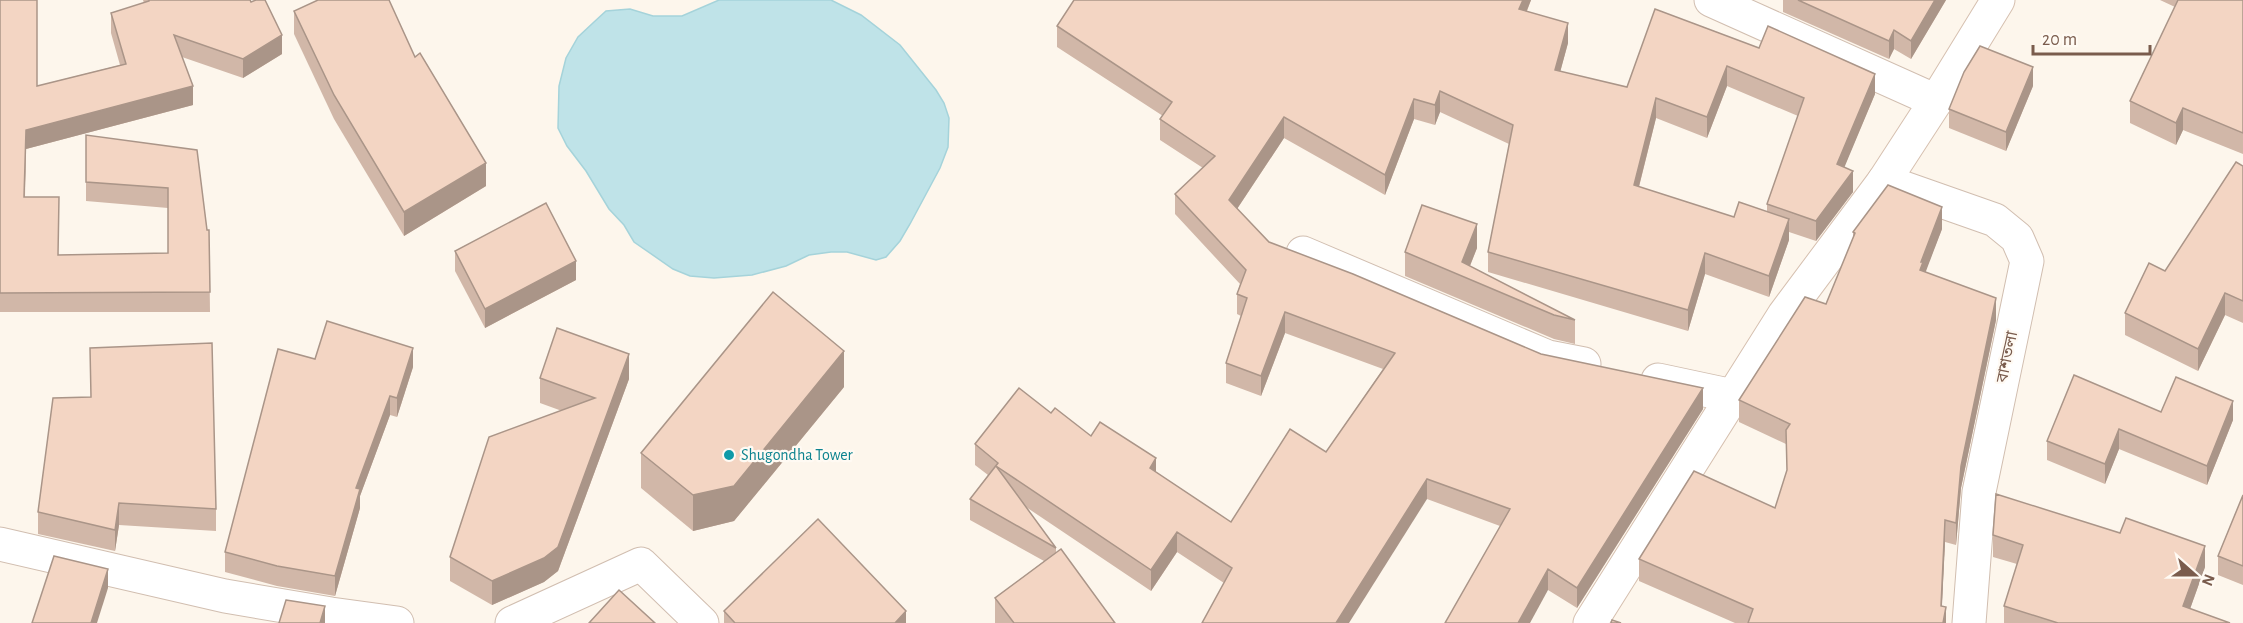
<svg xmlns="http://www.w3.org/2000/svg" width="2243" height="623" font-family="'Alegreya Sans','Noto Sans Bengali',sans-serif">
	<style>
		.water { fill: #bfe3e8; stroke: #a5d3da; stroke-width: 1.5 }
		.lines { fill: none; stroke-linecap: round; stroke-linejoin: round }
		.street-casing { stroke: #d1beb0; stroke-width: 35 }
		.secondary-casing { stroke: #d6c0b0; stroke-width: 35 }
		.street { stroke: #fff; stroke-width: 33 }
		.secondary { stroke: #fff; stroke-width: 33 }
		.wall { fill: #d1b7a8; fill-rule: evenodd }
		.shaded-wall { fill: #aa9588 }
		.building { fill: #f3d5c3; stroke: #aa9588; stroke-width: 1.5 }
		.culture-dot { fill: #0f9aa8; stroke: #fffaf3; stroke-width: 2 }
		.labels { text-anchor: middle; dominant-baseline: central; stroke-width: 4.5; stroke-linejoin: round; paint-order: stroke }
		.street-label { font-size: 16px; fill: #7a5c4d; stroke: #fffaf3 }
		.culture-label { font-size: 16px; fill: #0d838f; stroke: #fffaf3; text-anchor: start }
	</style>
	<rect width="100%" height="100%" fill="#fdf6ec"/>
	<polygon class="water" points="719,0 831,0 861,15 900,45 936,90 944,103 949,118 948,147 940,168 910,224 900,241 886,257 876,260 847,252 831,252 809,255 786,266 752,275 714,278 690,276 673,269 634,242 624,225 609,209 586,171 567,146 558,128 559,86 566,58 578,37 594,22 606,11 630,9 653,16 682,16"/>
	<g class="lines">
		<defs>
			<g id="street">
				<polyline points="1711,0 1936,101"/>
				<polyline points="1884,181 1995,220 2017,238 2027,261 1979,492 1969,623"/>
				<polyline points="1303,253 1548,357 1584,364"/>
				<polyline points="1658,380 1733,396"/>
				<polyline points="0,544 225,596 331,614 397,623"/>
				<polyline points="512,623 641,564 702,623"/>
			</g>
			<polyline id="secondary" points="1590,623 1784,315 1884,181 1936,101 1998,0"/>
		</defs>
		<use href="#street" class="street-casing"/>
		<use href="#secondary" class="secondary-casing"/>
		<use href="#street" class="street"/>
		<use href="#secondary" class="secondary"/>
	</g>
	<g class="wall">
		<polygon points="0,0 37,86 120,65 111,33 111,13 144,3 143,0 250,0 282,54 243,78 182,57 193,105 26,149 25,197 59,255 168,253 168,208 86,201 86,182 197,150 207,230 209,230 210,312 0,312"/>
		<path d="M 1073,0 L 1531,0 L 1527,11 L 1568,43 L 1560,72 L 1627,87 L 1655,9 L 1875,94 L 1844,167 L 1853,192 L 1816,241 L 1789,232 L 1789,240 L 1769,297 L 1705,274 L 1688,331 L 1488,272 L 1488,252 L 1509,144 L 1440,112 L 1435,125 L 1414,119 L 1385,195 L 1284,138 L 1237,209 L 1269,242 L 1541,354 L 1703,409 L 1577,608 L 1548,590 L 1500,526 L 1427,499 L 1224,583 L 1177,552 L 1151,591 L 1026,507 L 1056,548 L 1056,552 L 1115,623 L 995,623 L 995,598 L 1044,561 L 970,520 L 970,499 L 988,475 L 975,465 L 975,444 L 1051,413 L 1156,472 L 1231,522 L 1326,452 L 1383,369 L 1285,333 L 1261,396 L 1226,383 L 1226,363 L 1241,316 L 1237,314 L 1237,294 L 1240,284 L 1175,214 L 1175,194 L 1203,168 L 1160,140 L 1160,119 L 1163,116 L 1057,47 L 1057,26 L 1073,3 ZM 1727,86 L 1798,116 L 1767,204 L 1767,212 L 1734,217 L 1639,187 L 1656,118 L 1707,138 Z"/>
		<polygon points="1783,0 1946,0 1911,59 1894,49 1889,59 1783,12"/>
		<polygon points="2160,0 2243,0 2243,154 2183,130 2176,145 2130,123 2130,101 2175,7"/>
		<polygon points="294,11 486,186 404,236 334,119 294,34"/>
		<polygon points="2033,86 2006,151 1949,128 1949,109"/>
		<polygon points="2243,166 2243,323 2225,315 2198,371 2125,335 2125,313 2165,271"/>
		<polygon points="1942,229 1925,272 1996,320 1961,488 1956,545 1945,542 1942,606 1946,623 1735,623 1639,581 1639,559 1775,508 1787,471 1786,444 1739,422 1739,400 1826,304 1853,238 1853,232"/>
		<polygon points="1477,248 1470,266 1575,320 1575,344 1554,339 1405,276 1405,252"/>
		<polygon points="455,251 576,280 485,328 455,271"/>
		<polygon points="315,359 413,367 397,417 390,415 360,496 360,508 335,596 277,586 225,572 225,552"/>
		<polygon points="540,378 629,379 558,571 544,582 492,605 450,581 450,557 562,411 540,403"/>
		<polygon points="844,387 734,521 693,531 641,488 641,453"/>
		<polygon points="53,398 216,509 216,531 119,525 115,551 38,534 38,512"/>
		<polygon points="2161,412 2233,420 2207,485 2119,449 2105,484 2047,460 2047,441"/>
		<polygon points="2243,495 2243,585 2218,575 2218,556"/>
		<polygon points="1993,535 2205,567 2190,609 2230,623 2004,623 2004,606 2017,564 1993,557"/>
		<polygon points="724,611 906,623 724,623"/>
	</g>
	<g class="shaded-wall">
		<polygon points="1523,0 1531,0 1519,30 1519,9"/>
		<polygon points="1935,0 1946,0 1911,59 1911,41"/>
		<polygon points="1568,23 1568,43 1555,91 1555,70"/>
		<polygon points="1894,30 1894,49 1889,59 1889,41"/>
		<polygon points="282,35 282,54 243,78 243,59"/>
		<polygon points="1727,66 1727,86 1707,138 1707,117"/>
		<polygon points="2033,67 2033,86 2006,151 2006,132"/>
		<polygon points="1875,74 1875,94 1837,185 1837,164"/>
		<polygon points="193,86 193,105 26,149 24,216 26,130"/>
		<polygon points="1440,91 1440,112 1435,125 1435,105"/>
		<polygon points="1656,98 1656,118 1634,206 1634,185"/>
		<polygon points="1414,99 1414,119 1385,195 1385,175"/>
		<polygon points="2183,108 2183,130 2176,145 2176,123"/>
		<polygon points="1284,117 1284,138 1229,221 1229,200"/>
		<polygon points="486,163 486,186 404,236 404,212"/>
		<polygon points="1853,171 1853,192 1816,241 1816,221"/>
		<polygon points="1942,207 1942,229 1923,279 1920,270 1921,262"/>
		<polygon points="1789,219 1789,240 1769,297 1769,276"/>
		<polygon points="1477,224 1477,248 1465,278 1462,262"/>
		<polygon points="1705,253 1705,274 1688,331 1688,310"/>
		<polygon points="576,261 576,280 485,328 485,309"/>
		<polygon points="2225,293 2225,315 2198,371 2198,349"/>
		<polygon points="1996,298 1996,320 1961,488 1956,545 1956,523 1961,466"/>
		<polygon points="1285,312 1285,333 1261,396 1261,376"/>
		<polygon points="413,348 413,367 397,417 397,398"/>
		<polygon points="844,351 844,387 734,521 693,531 693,495"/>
		<polygon points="629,354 629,379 558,571 544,582 492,605 492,581"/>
		<polygon points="1703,388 1703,409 1577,608 1577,588"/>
		<polygon points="390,396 390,415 360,496 360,508 335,596 335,576 356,488"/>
		<polygon points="2233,401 2233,420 2207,485 2207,466"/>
		<polygon points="2119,429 2119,449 2105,484 2105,464"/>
		<polygon points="1156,458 1156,479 1150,468"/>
		<polygon points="1427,479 1427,499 1349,623 1336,623"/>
		<polygon points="119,503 119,525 115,551 115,530"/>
		<polygon points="1945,520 1945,542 1941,623 1941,606"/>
		<polygon points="1177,532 1177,552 1151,591 1151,570"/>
		<polygon points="2205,546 2205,567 2185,623 2183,606"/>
		<polygon points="108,569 108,588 97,623 91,623"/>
		<polygon points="1548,569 1548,590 1530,623 1518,623"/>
		<polygon points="325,606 325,623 320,623"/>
		<polygon points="1946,607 1946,623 1943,623"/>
		<polygon points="906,611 906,623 895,623"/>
	</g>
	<g class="building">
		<polygon points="0,0 37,0 37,86 126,64 111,13 149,1 149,0 250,0 251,2 256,0 265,0 282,35 243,59 174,35 193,86 26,130 24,197 59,197 58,255 168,253 168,188 86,182 86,135 197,150 207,230 209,230 210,292 0,293"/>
		<polygon points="318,0 389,0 415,57 420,53 486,163 404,212 334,95 294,11"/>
		<polygon points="1074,0 1523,0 1519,9 1568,23 1555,70 1627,87 1655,9 1759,48 1768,26 1875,74 1837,164 1853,171 1816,221 1767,204 1804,98 1727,66 1707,117 1656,98 1634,185 1734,217 1739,202 1789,219 1769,276 1705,253 1688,310 1488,252 1513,125 1440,91 1435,105 1414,99 1385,175 1284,117 1229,200 1269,242 1353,274 1541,354 1703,388 1577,588 1548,569 1518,623 1445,623 1510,509 1427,479 1336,623 1202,623 1232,568 1177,532 1151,570 996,466 1056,548 970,499 998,463 975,444 1019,388 1051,413 1055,408 1091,436 1100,422 1156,458 1150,468 1231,522 1290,429 1326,452 1395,353 1285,312 1261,376 1226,363 1247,298 1237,294 1246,270 1175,194 1215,156 1160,119 1172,102 1057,26"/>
		<polygon points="1798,0 1935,0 1911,41 1894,30 1889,41"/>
		<polygon points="2178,0 2243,0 2243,133 2183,108 2176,123 2130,101"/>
		<polygon points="1980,46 2033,67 2006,132 1949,109 1964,72"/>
		<polygon points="2236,162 2243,166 2243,301 2225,293 2198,349 2125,313 2149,263 2165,271"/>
		<polygon points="1888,185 1942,207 1921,262 1923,262 1920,270 1996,298 1961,466 1956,523 1945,520 1941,606 1946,607 1943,623 1748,623 1753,609 1639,559 1694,471 1775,508 1787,470 1786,430 1790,424 1739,400 1805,297 1826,304 1855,233 1853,232"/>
		<polygon points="546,203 576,261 485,309 455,251"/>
		<polygon points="1422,205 1477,224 1462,262 1575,320 1554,315 1405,252"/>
		<polygon points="773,292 844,351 734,486 693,495 641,453"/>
		<polygon points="327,321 413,348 397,398 390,396 356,488 360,489 335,576 277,566 225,552 278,349 315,359"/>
		<polygon points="557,328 629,354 558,547 544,558 492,581 450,557 489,437 595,398 540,378"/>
		<polygon points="212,343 216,509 119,503 115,530 38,512 53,398 91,397 90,348"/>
		<polygon points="2074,375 2161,412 2176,377 2233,401 2207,466 2119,429 2105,464 2047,441"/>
		<polygon points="1996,494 2120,533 2126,518 2205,546 2183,606 2230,623 2058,623 2004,606 2023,545 1993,535"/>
		<polygon points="2243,495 2243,566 2218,556"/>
		<polygon points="818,519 906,611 895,623 735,623 724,611"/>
		<polygon points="1061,549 1115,623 1014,623 995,598"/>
		<polygon points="54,556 108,569 91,623 32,623"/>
		<polygon points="619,590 655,623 589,623"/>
		<polygon points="286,600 325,606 320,623 279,623"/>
		<polygon points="1612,620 1621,623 1611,623"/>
	</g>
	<circle class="culture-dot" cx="729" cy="455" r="6"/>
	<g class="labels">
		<g class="street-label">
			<text transform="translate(2007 357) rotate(-78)">বাশতলা</text>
		</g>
		<g class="culture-label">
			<text x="741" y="455">Shugondha Tower</text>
		</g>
	</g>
	<g transform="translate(2195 575) rotate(111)" stroke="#fffaf3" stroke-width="4.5" paint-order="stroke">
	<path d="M0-4.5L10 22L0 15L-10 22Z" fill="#7a5c4d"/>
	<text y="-9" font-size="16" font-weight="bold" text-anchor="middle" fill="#7a5c4d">N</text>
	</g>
	<path d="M2033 45v9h117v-9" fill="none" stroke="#7a5c4d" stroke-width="3"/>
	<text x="2042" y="45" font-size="18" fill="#7a5c4d" stroke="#fffaf3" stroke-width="4.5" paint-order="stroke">20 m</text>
</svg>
